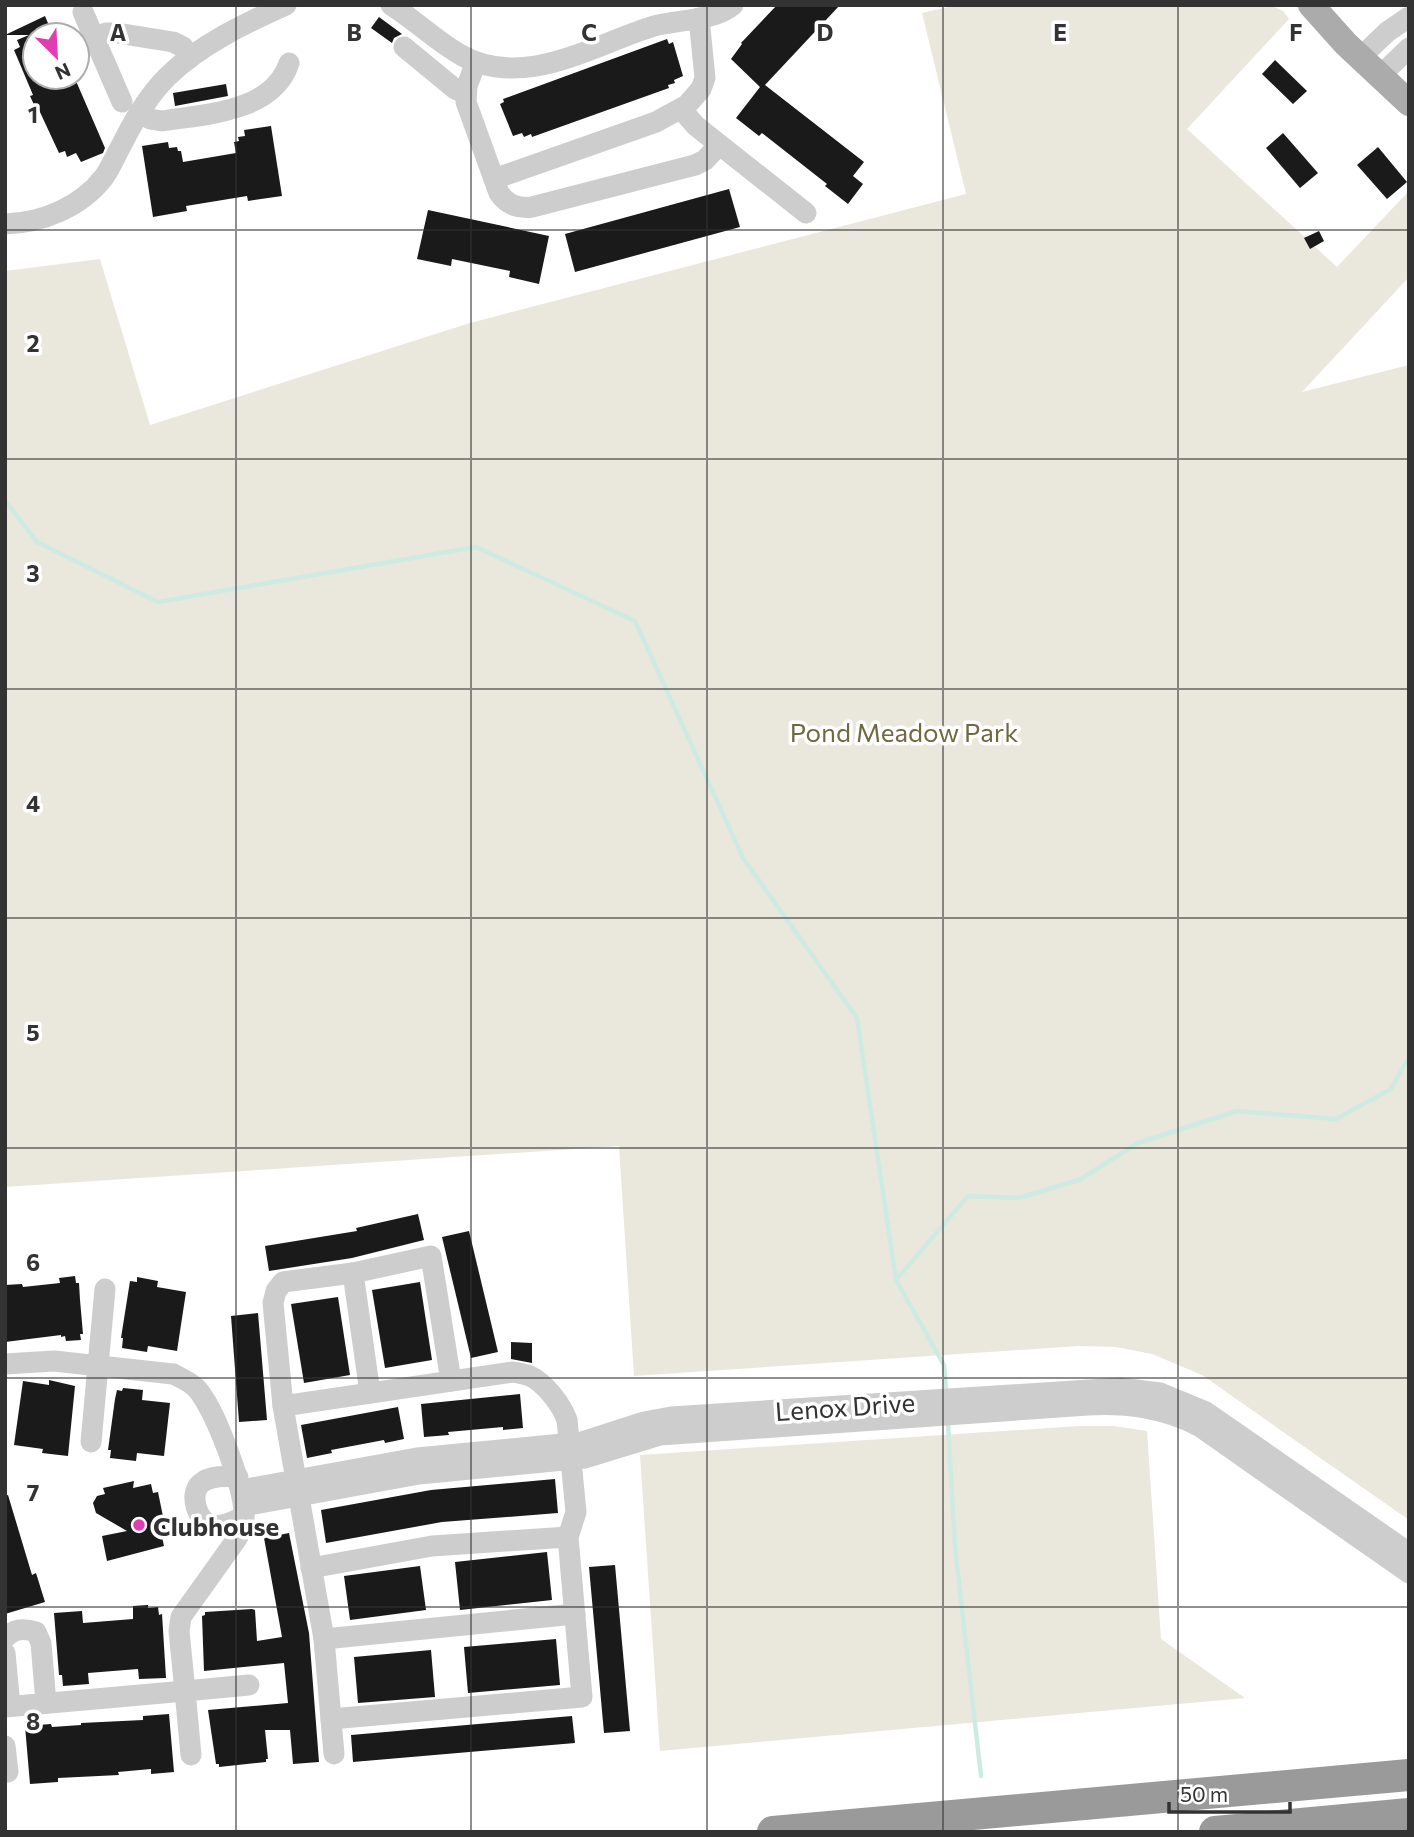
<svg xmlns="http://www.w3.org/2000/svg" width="1414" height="1837" font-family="Commissioner,sans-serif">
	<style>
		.green { fill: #eae7dc }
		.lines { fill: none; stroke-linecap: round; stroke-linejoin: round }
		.stream { stroke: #cdebe3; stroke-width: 4.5 }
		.building { fill: #1a1a1a }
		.minor { stroke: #cdcdcd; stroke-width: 21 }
		.major { stroke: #ababab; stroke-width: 26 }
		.highway { stroke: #9a9a9a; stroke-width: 32 }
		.grid { fill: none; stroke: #333; stroke-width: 2; stroke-opacity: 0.55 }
		.poi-dot { fill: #e23cb5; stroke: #fff; stroke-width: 2.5 }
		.labels { text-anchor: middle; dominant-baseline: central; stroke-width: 7; stroke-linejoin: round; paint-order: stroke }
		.park-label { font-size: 26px; fill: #6f6940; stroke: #fff }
		.street-label { font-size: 26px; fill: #333; stroke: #fff }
		.poi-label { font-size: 26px; font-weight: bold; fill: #333; stroke: #fff; text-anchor: start }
		.grid-label { font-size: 23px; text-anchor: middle; font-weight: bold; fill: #333; stroke: #fff; stroke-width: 7; stroke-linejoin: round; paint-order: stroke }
	</style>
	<rect width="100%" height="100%" fill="#fff"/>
	<g class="green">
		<polygon points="957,5 1270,5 1283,11 1289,19 1187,129 1337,267 1409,191 1409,277 1302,392 1409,365 1409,1520 1202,1375 1152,1354 1116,1347 1079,1346 634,1376 619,1146 5,1187 5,271 100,259 150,425 470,323 966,194 922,13"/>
		<polygon points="1079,1426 1114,1426 1147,1431 1161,1639 1245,1698 660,1751 640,1455"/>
	</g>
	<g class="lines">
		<g class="stream">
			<polyline points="5,500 37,542 158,602 476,547 635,621 743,858 857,1018 896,1280 944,1365 946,1390"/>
			<polyline points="896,1280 968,1196 1019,1198 1079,1180 1138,1143 1237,1111 1336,1119 1391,1089 1409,1057"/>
			<polyline points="948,1424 955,1548 981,1776"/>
		</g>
	</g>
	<g class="building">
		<polygon points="777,5 840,5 765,85 864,162 853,176 863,184 848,204 825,186 827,184 762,133 759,136 736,118 760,87 731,59 742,44 741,43"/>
		<polygon points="45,16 53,35 35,35 35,77 71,77 74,83 76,81 105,148 103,153 81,162 76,153 67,157 65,151 59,153 39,110 37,106 35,107 30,96 33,95 14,50 20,47 17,40 29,35 5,35"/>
		<polygon points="379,17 402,34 394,38 392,43 371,28"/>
		<polygon points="667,39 669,44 673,42 683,76 674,80 675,83 668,85 669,88 532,137 531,134 524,137 522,133 513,136 500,104 504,102 503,99"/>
		<polygon points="1275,60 1307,91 1293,104 1262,74"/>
		<polygon points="226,84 228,96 175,106 173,93"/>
		<polygon points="271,126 282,196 248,201 247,196 186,206 187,211 153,217 142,146 168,142 169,148 177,147 178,151 181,151 183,162 236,153 234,142 239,141 238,137 245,136 244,130"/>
		<polygon points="1283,133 1318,173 1300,188 1266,148"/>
		<polygon points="1378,147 1407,182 1387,199 1357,165"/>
		<polygon points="729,189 740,227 575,272 565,234"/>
		<polygon points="428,210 549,236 539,284 509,277 510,271 452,259 451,266 417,259"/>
		<polygon points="1319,231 1324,241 1310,249 1304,238"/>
		<polygon points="418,1214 424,1240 352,1258 269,1271 265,1246 357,1231 356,1228"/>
		<polygon points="469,1231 498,1352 471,1358 442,1237"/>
		<polygon points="75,1276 76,1283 79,1283 80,1300 83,1334 80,1334 81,1340 66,1341 65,1336 61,1337 61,1335 5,1342 5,1285 22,1284 23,1287 60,1283 59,1278"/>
		<polygon points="137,1277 158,1281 157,1287 186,1292 177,1351 148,1346 147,1352 122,1348 123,1338 121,1338 130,1281 137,1282"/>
		<polygon points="420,1282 432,1360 385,1368 372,1290"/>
		<polygon points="338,1297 350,1375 304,1383 291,1304"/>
		<polygon points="258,1313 267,1420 239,1422 231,1316"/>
		<polygon points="511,1342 532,1343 532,1363 511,1359"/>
		<polygon points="49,1380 75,1386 68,1456 42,1453 43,1449 14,1445 23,1381 49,1385"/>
		<polygon points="123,1388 143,1390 142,1400 170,1403 164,1456 137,1453 136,1461 110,1458 111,1450 108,1450 115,1399 117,1390 122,1391"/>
		<polygon points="520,1394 523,1428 503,1430 503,1427 448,1432 449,1435 424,1437 421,1404"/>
		<polygon points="398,1407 404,1439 385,1443 384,1440 331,1450 332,1453 307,1458 301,1425"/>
		<polygon points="555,1479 558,1513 442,1522 326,1543 321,1510 431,1490"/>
		<polygon points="134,1481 133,1488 151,1484 153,1493 158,1492 167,1536 162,1537 164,1546 107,1561 102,1536 127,1531 96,1513 93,1503 97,1496 105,1494 103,1488"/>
		<polygon points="8,1495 32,1575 36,1573 45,1602 5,1614 5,1496"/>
		<polygon points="289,1533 309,1633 319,1762 293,1764 290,1730 265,1730 268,1759 266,1759 266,1762 219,1767 219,1764 216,1764 208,1710 288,1703 284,1663 204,1671 202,1616 205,1615 205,1612 252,1609 255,1610 257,1641 282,1637 264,1538"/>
		<polygon points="547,1552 552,1600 460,1610 455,1562"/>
		<polygon points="615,1565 630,1731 604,1733 589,1567"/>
		<polygon points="420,1566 426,1610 350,1620 344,1576"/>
		<polygon points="148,1605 148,1608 158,1607 159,1615 162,1614 166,1678 139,1679 138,1669 88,1673 89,1684 63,1686 62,1675 59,1675 54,1613 82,1611 83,1623 133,1619 133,1606"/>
		<polygon points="556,1639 560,1685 468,1693 464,1647"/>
		<polygon points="431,1650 435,1697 358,1703 354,1657"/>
		<polygon points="169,1714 174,1772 151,1774 151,1769 118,1772 119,1775 58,1778 58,1782 30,1784 25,1726 51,1724 52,1727 81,1725 81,1723 143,1720 143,1716"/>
		<polygon points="572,1716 575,1743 353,1762 351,1735"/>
	</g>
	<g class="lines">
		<g class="minor">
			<path d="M 391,5 C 415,20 436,41 461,55 C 523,90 591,46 651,27 C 677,19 713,22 733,5"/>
			<polyline points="83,12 122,102"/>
			<polyline points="94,38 106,33 117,33 173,42 183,47 190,58"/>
			<polyline points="404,47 455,89 466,94"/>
			<polyline points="1360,58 1387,32 1409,17"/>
			<path d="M 476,62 L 467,86 L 466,102 L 499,193 C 507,205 519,209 532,207 L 695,165 L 705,160 L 719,145"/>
			<polyline points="1380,76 1409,48"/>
			<polyline points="681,109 696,126 806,213"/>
			<path d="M 140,112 L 150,119 L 162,121 C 206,114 273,112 289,63"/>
			<polyline points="494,179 656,122 687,105 701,89 705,78 699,18"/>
			<path d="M 5,224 C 42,223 81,207 104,177 C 111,167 116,155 122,144 C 134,120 148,96 167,77 C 199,45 246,23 286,5"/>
			<polyline points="353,1273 370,1393"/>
			<path d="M 5,1364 L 54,1361 L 173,1374 C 181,1378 189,1381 196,1388 C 214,1406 245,1489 244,1515 C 244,1525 241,1532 236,1540 L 181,1617 L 179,1631 L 185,1691 L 5,1707"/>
			<path d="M 283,1406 L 513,1372 C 518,1373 525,1374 530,1376 C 545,1383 561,1404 567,1420 L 576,1512 L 568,1537 L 582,1697 L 331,1719"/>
			<polyline points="91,1442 105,1289"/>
			<path d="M 238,1477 C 226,1476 210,1475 200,1484 C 189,1495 197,1522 213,1525 C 225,1527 234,1521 244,1516"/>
			<polyline points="241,1490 417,1458 582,1442 644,1422 671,1417 1120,1388 1160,1393 1206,1412 1409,1553"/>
			<path d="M 244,1506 L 419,1474 L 585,1458 L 660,1435 L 1088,1405 C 1128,1403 1163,1408 1199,1426 L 1409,1573"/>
			<polyline points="311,1568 432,1546 568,1537"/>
			<path d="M 5,1638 C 14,1628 24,1628 36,1632 L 41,1643 L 46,1703"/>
			<polyline points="324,1639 575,1614"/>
			<polyline points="5,1653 10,1706"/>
			<polyline points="5,1746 8,1772"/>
			<polyline points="334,1754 324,1639 283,1406 273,1303 276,1291 283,1282 353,1273 431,1256 451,1381"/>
			<polyline points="191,1755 185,1691 249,1685"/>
		</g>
		<polyline class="major" points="1311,5 1346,44 1409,103"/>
		<g class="highway">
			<polyline points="773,1832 1409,1775"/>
			<polyline points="1215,1832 1409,1814"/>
		</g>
	</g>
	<path class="grid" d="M 236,5 L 236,1832M 471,5 L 471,1832M 707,5 L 707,1832M 943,5 L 943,1832M 1178,5 L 1178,1832M 5,230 L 1409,230M 5,459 L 1409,459M 5,689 L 1409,689M 5,918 L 1409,918M 5,1148 L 1409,1148M 5,1378 L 1409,1378M 5,1607 L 1409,1607"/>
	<circle class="poi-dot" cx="139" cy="1525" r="7"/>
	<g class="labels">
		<g class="park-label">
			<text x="904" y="731">Pond Meadow Park</text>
		</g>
		<g class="street-label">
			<text transform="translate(845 1406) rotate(-4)">Lenox Drive</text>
		</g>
		<g class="poi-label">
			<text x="153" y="1525">Clubhouse</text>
		</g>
	</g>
	<g class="grid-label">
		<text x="118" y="41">A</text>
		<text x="354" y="41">B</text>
		<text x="589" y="41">C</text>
		<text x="825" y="41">D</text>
		<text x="1060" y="41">E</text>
		<text x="1296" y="41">F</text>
		<text x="33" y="123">1</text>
		<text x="33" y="352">2</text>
		<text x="33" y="582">3</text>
		<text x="33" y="812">4</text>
		<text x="33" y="1041">5</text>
		<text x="33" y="1271">6</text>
		<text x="33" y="1501">7</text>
		<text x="33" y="1730">8</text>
	</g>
	<rect width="1414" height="1837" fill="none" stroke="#333333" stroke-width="14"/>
	<g transform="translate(56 56) rotate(156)"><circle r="33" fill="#ffffff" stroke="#adadad" stroke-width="2"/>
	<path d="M0-5L12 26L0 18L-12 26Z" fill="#e23cb5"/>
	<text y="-10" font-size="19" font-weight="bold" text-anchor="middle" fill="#333333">N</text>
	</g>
	<path d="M1169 1802v10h121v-10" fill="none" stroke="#333333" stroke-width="3.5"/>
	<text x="1180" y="1802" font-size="21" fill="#333333" stroke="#ffffff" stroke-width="5" paint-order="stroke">50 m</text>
</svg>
